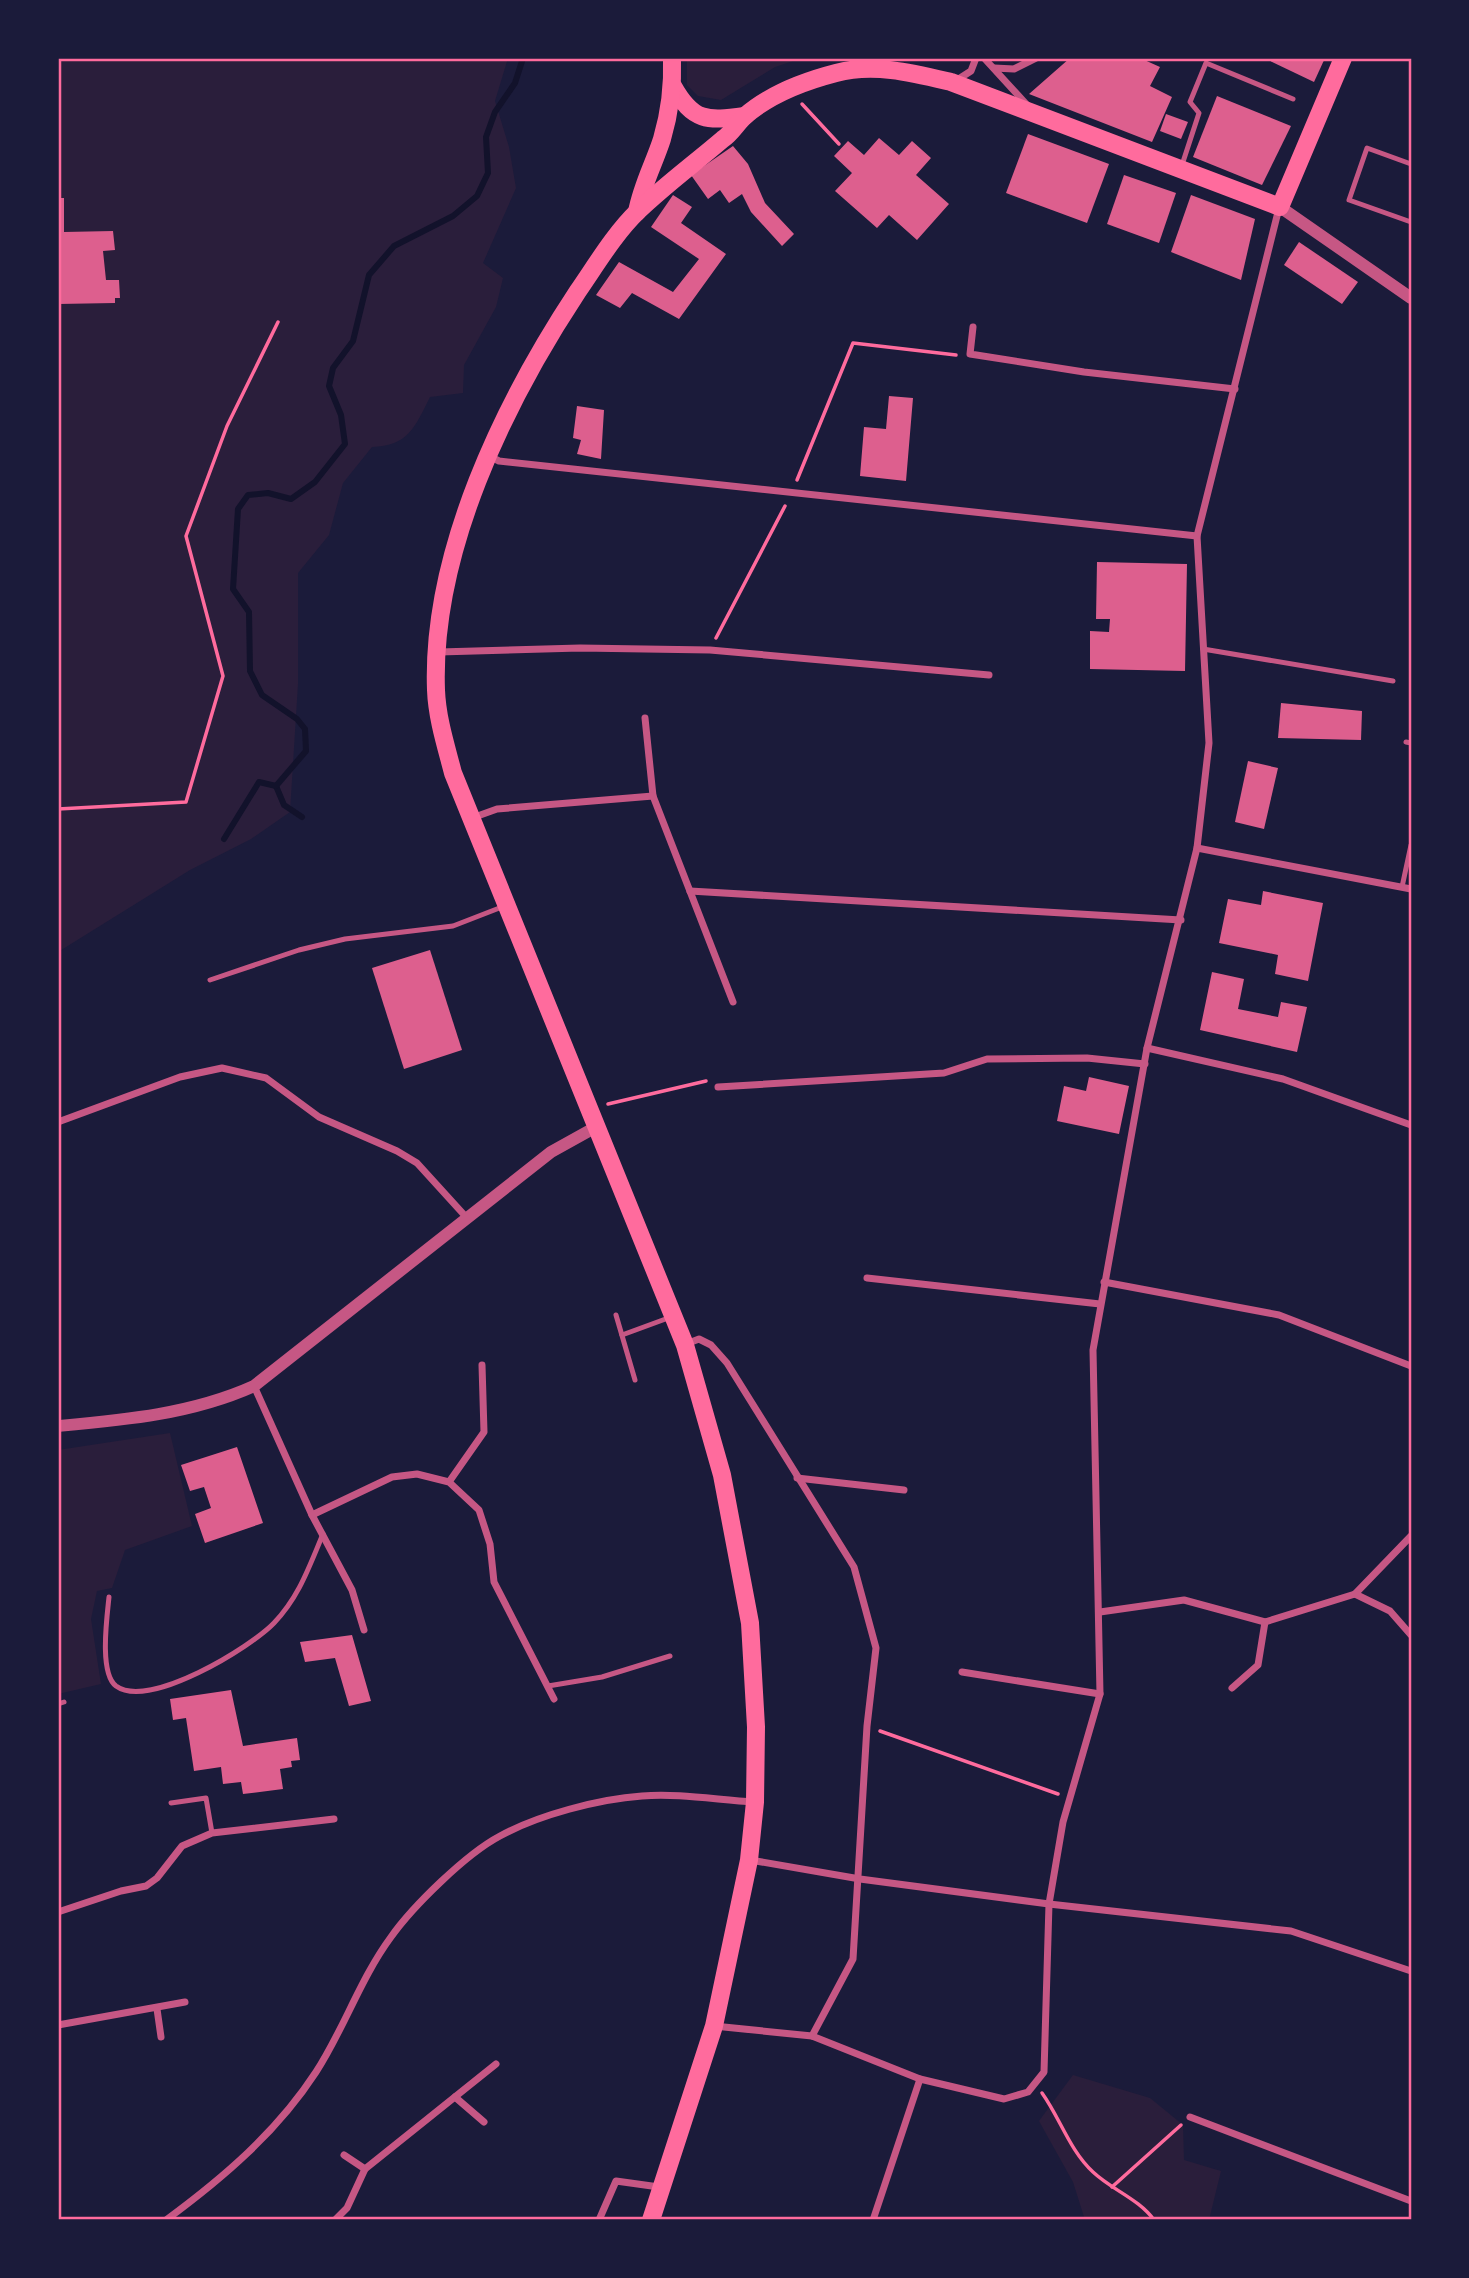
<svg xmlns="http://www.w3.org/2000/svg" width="1469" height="2278" font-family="Merriweather,serif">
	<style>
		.green { fill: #2a1e3b }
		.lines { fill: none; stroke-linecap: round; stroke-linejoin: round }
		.stream { stroke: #12122b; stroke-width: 6 }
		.building { fill: #dd5f8e }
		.path { stroke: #ff6b9d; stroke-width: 3.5 }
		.service { stroke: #c65784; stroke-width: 5 }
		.minor { stroke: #c65784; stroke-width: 7 }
		.tertiary { stroke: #c65784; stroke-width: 12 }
		.primary { stroke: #ff6b9d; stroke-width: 18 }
		.neatline { fill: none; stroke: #ff6b9d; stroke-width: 2.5 }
	</style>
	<rect width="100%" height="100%" fill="#1b1b3a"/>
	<g class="green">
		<path d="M 58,58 L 508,58 L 495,101 L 509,147 L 516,188 L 483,263 L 503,278 L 496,307 L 464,365 L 463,393 L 430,397 C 415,427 408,446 372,447 L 343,483 L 329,535 L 298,573 L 298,684 L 290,812 L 251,839 L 190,870 L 58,952 Z"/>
		<polygon points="687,58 802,58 775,67 721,100 698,96 687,85"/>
		<polygon points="170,1433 192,1526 125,1550 112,1588 97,1591 91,1619 101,1684 58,1694 58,1450"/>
		<polygon points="1073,2075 1150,2098 1183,2125 1184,2160 1221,2171 1209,2220 1085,2220 1073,2182 1039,2121"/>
	</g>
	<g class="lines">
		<g class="stream">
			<polyline points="276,786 284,805 302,817"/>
			<polyline points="224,839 259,782 276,786 306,751 305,729 297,719 262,695 250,671 249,612 233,589 238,509 248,495 268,493 291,499 315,482 345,444 341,415 329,386 333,368 353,341 369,275 394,246 453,216 477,196 488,173 486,137 495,112 515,83 523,58"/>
		</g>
	</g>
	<g class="building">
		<polygon points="1070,58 1140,58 1160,67 1150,86 1172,97 1152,142 1029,94"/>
		<polygon points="1264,58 1325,58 1314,82"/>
		<polygon points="1217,96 1291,126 1262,185 1193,157"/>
		<polygon points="1166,114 1188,122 1181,139 1160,131"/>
		<polygon points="1028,134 1109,164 1087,223 1006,193"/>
		<polygon points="879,138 899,155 912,141 931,158 916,175 949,204 917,240 889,215 877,228 835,191 852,173 834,156 848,141 864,155"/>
		<polygon points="733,146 748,164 765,203 794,234 782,246 751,212 742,194 729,203 720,190 708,199 691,175"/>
		<polygon points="1124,175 1176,193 1159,243 1107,224"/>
		<polygon points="673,195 692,207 681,223 726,254 679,319 632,293 620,308 596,295 619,262 673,292 699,259 651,227"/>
		<polygon points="1191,195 1255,219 1241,280 1171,252"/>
		<polygon points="58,198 64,198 64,232 113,231 115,250 103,251 106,280 119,280 120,298 115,298 115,303 58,304"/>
		<polygon points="1299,242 1358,282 1342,304 1284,265"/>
		<polygon points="889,396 913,398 906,481 860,476 864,427 886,429"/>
		<polygon points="577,406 604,410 601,459 577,454 581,440 573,438"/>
		<polygon points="1097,562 1187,564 1185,671 1090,669 1090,631 1109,632 1110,619 1096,619"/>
		<polygon points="1281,703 1362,711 1361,740 1278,738"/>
		<polygon points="1248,761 1278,768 1264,829 1235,822"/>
		<polygon points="1263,891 1323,903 1308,981 1275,974 1278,955 1219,943 1228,899 1261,905"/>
		<polygon points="430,950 462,1050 404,1069 372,968"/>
		<polygon points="1212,972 1244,979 1238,1009 1278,1017 1281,1002 1307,1007 1297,1052 1200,1030"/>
		<polygon points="1089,1077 1129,1086 1119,1134 1057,1121 1064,1086 1086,1091"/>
		<polygon points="237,1447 263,1523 205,1543 195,1514 211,1508 204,1487 190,1491 181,1465"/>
		<polygon points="352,1635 371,1701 349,1706 335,1658 305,1662 300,1642"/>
		<polygon points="231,1690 243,1746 297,1738 300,1760 291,1761 292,1767 280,1769 283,1789 243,1794 241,1782 223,1784 221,1767 194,1771 186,1718 173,1720 170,1699"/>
	</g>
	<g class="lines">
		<g class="path">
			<polyline points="802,104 839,144"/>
			<polyline points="797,480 853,343 956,355"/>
			<polyline points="716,638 785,506"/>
			<polyline points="58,809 186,802 223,676 186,536 227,426 278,322"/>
			<polyline points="608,1104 706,1081"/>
			<polyline points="880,1731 1058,1794"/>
			<path d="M 1042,2093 C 1060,2118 1070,2151 1093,2172 C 1112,2190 1139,2199 1154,2220"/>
			<polyline points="1112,2187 1181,2125"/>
		</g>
		<g class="service">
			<polyline points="1411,164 1367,148 1349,200 1411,222"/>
			<polyline points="1182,165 1199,113 1190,102 1206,63 1293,99"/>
			<polyline points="1203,649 1393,681"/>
			<polyline points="1406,742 1411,743"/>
			<polyline points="1402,887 1411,845"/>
			<polyline points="210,980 299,950 345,939 453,926 502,907"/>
			<polyline points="616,1315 635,1380"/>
			<polyline points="622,1335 671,1317"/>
			<path d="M 109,1597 C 107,1617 99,1673 116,1686 C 149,1710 251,1647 274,1623 C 299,1597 309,1567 323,1534"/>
			<polyline points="548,1686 602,1677 670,1656"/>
			<polyline points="58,1704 64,1702"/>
			<polyline points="171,1803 206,1798 212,1833"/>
		</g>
		<g class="minor">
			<polyline points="984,58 1028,106"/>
			<polyline points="994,68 1014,69 1036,58"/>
			<polyline points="957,80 971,71 976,58"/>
			<polyline points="973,327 970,354 1084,372 1235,389"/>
			<polyline points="489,456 499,461 1197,536"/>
			<polyline points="439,652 580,648 710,650 989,675"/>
			<polyline points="645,718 653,796 733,1002"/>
			<polyline points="472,818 497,809 653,796"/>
			<polyline points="1197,848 1411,889"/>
			<polyline points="690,891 1181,920"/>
			<polyline points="1147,1048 1283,1079 1411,1125"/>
			<polyline points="718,1087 944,1073 987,1059 1087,1058 1145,1064"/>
			<polyline points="58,1122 180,1077 222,1068 266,1078 319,1117 397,1151 417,1163 467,1218"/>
			<polyline points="867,1278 1100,1304"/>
			<polyline points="1104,1282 1279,1315 1411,1366"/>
			<polyline points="686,1344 699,1339 711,1345 727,1363 854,1567 876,1648 867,1726 853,1959 812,2036"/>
			<polyline points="254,1386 312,1515 352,1590 364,1630"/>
			<polyline points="797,1478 904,1490"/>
			<polyline points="449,1482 484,1432 482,1365"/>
			<polyline points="312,1515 392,1477 417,1474 449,1482 479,1510 490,1544 494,1582 554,1699"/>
			<polyline points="1355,1594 1411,1536"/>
			<polyline points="1100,1612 1184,1600 1265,1622 1355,1594 1390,1611 1411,1635"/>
			<polyline points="962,1672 1100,1694"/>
			<polyline points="1232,1688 1258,1665 1265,1622"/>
			<polyline points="750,1860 860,1879 1049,1904 1291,1931 1411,1971"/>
			<polyline points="58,1912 121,1891 146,1886 157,1878 182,1846 212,1833 334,1819"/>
			<polyline points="157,2009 161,2037"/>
			<polyline points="58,2025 185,2002"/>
			<polyline points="714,2026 812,2036 920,2079 1004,2099 1028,2092 1044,2072 1049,1904 1063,1822 1100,1694 1093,1350 1147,1048 1197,848 1209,743 1197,536 1279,208"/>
			<polyline points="455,2097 484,2122"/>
			<polyline points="1190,2117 1411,2201"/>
			<polyline points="344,2155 365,2169"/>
			<path d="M 166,2220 C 223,2178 277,2132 316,2072 C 344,2029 360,1979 391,1937 C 413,1906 466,1854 500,1836 C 538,1815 599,1799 642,1796 C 678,1793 718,1800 754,1802"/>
			<polyline points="335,2220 347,2208 365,2169 496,2064"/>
			<polyline points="599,2220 616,2181 659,2187"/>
			<polyline points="873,2220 920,2079"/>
		</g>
		<g class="tertiary">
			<polyline points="1280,207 1411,298"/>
			<path d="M 58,1426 C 124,1420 192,1414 254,1386 L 551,1152 L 596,1127"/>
		</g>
		<g class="primary">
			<path d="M 673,86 C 693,122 707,121 745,116"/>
			<path d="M 637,212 C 642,185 654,164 662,139 C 670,112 673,86 672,58"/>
			<path d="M 651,2220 L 714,2026 L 749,1860 L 755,1802 L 756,1727 L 750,1623 L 722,1475 L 685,1345 L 453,773 C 446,746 437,718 436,690 C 431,553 504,403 578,291 C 596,265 615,233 638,211 C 665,185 695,163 723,139 C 732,133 737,123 745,116 C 769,95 805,81 836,73 C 874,63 913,73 951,82 L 1280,207 L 1343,58"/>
		</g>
	</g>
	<rect width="1469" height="2278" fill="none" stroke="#1b1b3a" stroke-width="119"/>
	<rect x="60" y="60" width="1350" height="2158" class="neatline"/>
</svg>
